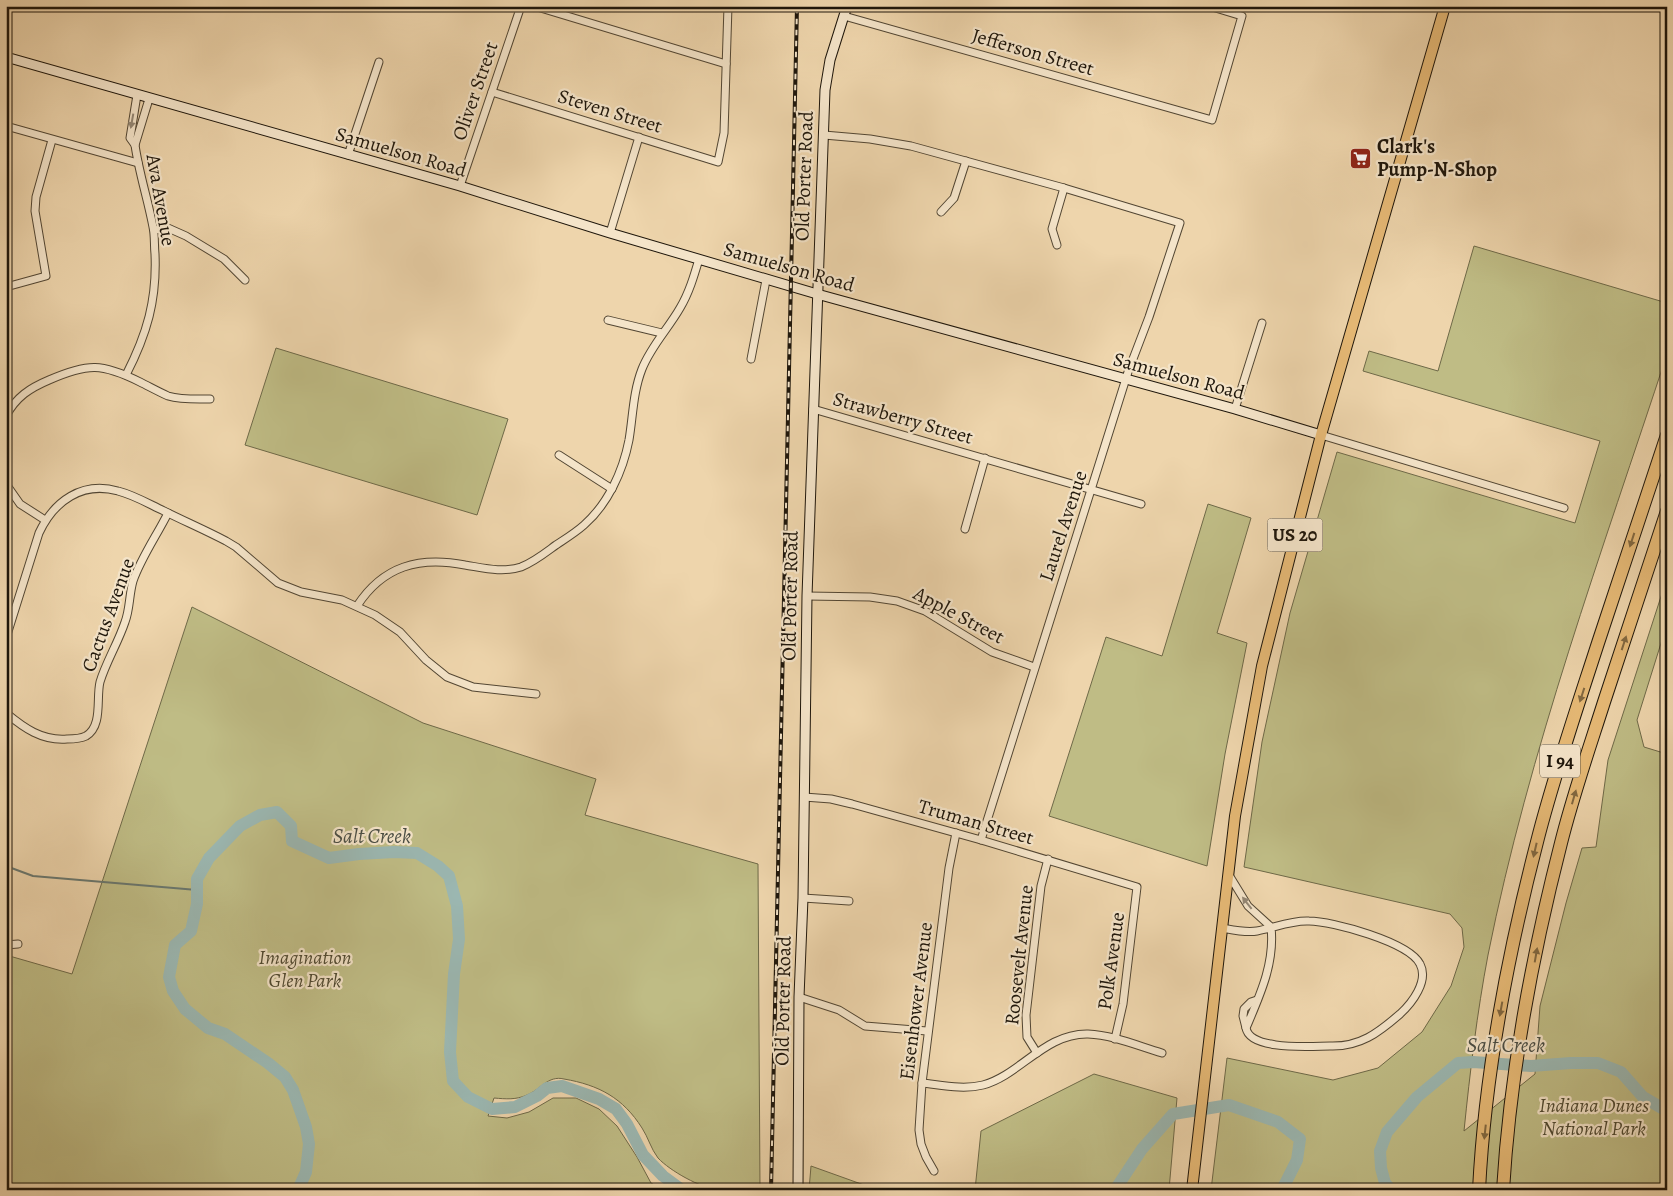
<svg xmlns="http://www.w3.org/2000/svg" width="1673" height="1196" font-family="Alegreya,serif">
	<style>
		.green { fill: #bfbc85; stroke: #6e6948 }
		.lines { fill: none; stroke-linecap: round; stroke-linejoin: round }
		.stream { stroke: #69776f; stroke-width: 2 }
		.river { stroke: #9bb7b1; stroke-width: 12 }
		.street-casing { stroke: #524633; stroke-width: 9 }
		.secondary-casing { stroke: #1e160b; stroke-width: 11 }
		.primary-casing { stroke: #1e160b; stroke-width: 12 }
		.highway-casing { stroke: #1e160b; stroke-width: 14 }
		.street { stroke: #f4e4c9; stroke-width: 7 }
		.secondary { stroke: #f4e4c9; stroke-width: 9 }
		.primary { stroke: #e7ba76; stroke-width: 10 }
		.highway { stroke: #e7ba76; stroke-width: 12 }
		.rail-casing { stroke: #1e160b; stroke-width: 4 }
		.rail { stroke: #f4e4c9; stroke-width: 2; stroke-dasharray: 5.5; stroke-linecap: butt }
		.oneway { fill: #948774 }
		.oneway2 { fill: #826840 }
		.labels { text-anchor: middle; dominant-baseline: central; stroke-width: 4.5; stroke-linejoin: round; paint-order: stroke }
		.shield { fill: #f4e4c9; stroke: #5e5444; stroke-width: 1 }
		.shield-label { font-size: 19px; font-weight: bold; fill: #1e160b }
		.street-label { font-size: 20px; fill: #1e160b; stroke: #f4e4c9 }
		.poi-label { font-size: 20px; font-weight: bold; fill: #1e160b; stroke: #f4e4c9; text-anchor: start }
		.park-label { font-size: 20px; font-style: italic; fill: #4e4830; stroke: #f4e4c9 }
		.water-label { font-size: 21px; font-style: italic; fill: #4a4e45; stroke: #f4e4c9 }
	</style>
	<rect width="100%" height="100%" fill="#eed5ac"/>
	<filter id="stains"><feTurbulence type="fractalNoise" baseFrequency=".004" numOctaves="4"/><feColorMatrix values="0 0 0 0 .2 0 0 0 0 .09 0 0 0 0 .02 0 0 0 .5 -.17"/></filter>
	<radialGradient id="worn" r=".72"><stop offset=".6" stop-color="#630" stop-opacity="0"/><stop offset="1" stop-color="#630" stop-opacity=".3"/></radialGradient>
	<g class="green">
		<path d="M 1474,246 L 1667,303 L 1667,354 C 1602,552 1529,750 1488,955 C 1477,1013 1470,1072 1464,1131 L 1535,1074 L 1540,1006 L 1566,903 L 1582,848 L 1596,847 L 1608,760 L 1667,578 L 1667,624 L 1637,720 L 1644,747 L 1667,754 L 1667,1190 L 1211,1190 L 1227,1058 L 1333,1080 L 1378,1068 L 1422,1032 L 1451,986 L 1464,947 L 1462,928 L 1450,914 L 1244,867 L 1262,742 L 1290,613 L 1337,452 L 1575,523 L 1600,441 L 1363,371 L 1369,351 L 1438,371 Z"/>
		<polygon points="276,348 508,419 477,515 245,445"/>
		<polygon points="1208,504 1251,518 1217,633 1247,643 1225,754 1207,866 1049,816 1106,637 1162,656"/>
		<path d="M 192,607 L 423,723 L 596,779 L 585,815 L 758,864 L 760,1190 C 746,1190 732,1191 718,1190 C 701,1188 670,1171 658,1158 C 651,1149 648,1137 642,1128 C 623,1098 599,1085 564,1079 C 548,1075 540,1090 527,1095 C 516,1100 506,1099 494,1098 L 488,1116 L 507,1118 L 529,1112 L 553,1098 L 576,1098 L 599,1109 L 617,1126 L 637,1157 L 651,1183 L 663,1190 L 6,1190 L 6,955 L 72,974 Z"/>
		<polygon points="1094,1074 1177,1098 1169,1190 975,1190 981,1131"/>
		<polygon points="811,1166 878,1190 809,1190"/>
	</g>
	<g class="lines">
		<polyline class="stream" points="6,866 33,876 197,890"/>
		<g class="river">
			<polyline points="298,1190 306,1172 309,1144 306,1127 293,1090 285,1077 268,1063 225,1034 208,1028 185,1009 173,991 169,977 175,945 191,931 197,904 197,879 209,858 240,826 260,815 277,812 291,826 292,841 329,858 359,854 394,852 417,853 438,866 449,876 457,906 459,939 454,974 450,1052 453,1081 468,1097 492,1109 515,1107 537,1096 547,1088 562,1086 599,1099 616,1109 627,1124 643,1155 663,1176 682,1190"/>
			<polyline points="1115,1190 1142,1149 1173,1114 1229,1105 1278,1122 1300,1139 1297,1160 1282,1190"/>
			<polyline points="1391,1190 1385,1183 1381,1168 1380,1151 1387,1132 1417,1097 1458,1063 1473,1062 1531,1066 1571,1063 1598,1063 1621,1072 1643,1097 1667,1111"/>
		</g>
		<defs>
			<g id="street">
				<polyline points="534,6 726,64"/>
				<polyline points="844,16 1212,120 1242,16 1209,6"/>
				<polyline points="492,92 718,162 724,133 728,6"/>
				<polyline points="6,126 138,163"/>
				<polyline points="824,135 870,139 911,146 1064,188 1180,223 1149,317 1128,372 981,840"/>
				<polyline points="135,145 149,99"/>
				<polyline points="348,155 379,62"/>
				<polyline points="460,186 521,6"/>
				<polyline points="941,212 954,198 966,161"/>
				<polyline points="154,230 168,228 186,236 224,259 245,280"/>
				<polyline points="610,233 639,137"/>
				<polyline points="1057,245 1052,229 1064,188"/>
				<polyline points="6,287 46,276 35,211 36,197 52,140"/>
				<polyline points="608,320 662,333"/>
				<polyline points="751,359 766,280"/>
				<path d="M 126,375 C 147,334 157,300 155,254 C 154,245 155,236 153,227 C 148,200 139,173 135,145 L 130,138 L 137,95"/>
				<polyline points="813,409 1141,504"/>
				<polyline points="1235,409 1262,323"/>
				<path d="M 6,416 C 16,397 30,388 49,380 C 88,363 102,363 140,382 C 150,387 159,392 168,396 C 182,400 197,399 210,399"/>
				<polyline points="1321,435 1564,508"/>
				<polyline points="559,455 612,489"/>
				<polyline points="6,484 20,504 45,520"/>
				<polyline points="965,529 985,458"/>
				<polyline points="807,596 870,597 897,601 925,611 992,652 1034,667"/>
				<path d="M 357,606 C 383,566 419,556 465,565 C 484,568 502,573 521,567 C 534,562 545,553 556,545 C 565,539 575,533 584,525 C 608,504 623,471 629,440 C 633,416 633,392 642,369 C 651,346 668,329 680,308 C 689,293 694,276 699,259"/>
				<path d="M 6,638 L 39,533 C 54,501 82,481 118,491 C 134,495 149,504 164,511 C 184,521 205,530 226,541 L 236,547 L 278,583 L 301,592 L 342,600 L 375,615 L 400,632 L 426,660 L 447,677 L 473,687 L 536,694"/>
				<path d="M 6,713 C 24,728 42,741 67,739 C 73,739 80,739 86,736 C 103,726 96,698 100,682 C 106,662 118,643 125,622 C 130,609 129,595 133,581 C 141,558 157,535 168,513"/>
				<polyline points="804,797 831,799 852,804 981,840 1137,887 1123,1004 1115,1039"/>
				<polyline points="803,898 849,901"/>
				<path d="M 1222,928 C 1233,930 1246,933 1257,931 C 1274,928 1291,920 1309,921 C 1332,921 1409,942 1420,964 C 1429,981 1412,1003 1400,1014 C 1378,1033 1360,1047 1330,1046 C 1311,1046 1250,1051 1246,1028 C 1260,995 1275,963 1271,927 L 1248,906 L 1229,875"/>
				<polyline points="6,945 18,944"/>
				<polyline points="799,997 839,1010 865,1026 927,1031"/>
				<polyline points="1246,1028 1243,1016 1244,1009 1251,1002 1257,1000"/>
				<polyline points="1037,1053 1027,1037 1026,1015 1041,886 1048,859"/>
				<path d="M 922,1083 C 941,1085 963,1090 983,1085 C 1020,1075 1045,1033 1088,1034 C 1113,1035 1138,1046 1162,1053"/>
				<polyline points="934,1171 926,1157 921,1144 919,1130 922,1083 949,868 956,833"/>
			</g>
			<g id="secondary">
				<polyline points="6,57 460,186 610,233 817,294 1235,409 1321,435"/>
				<polyline points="798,1190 799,997 803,898 807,596 825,90 830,60 847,6"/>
			</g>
			<polyline id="primary" points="1192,1190 1235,816 1262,666 1321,435 1445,6"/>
			<g id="highway">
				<path d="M 1479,1190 C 1485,1071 1508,953 1538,838 C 1555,772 1577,708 1598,643 C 1621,574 1644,504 1667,435"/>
				<path d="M 1503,1190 C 1510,1073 1532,956 1561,843 C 1573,795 1589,749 1604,702 C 1625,638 1646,575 1667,511"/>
			</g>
		</defs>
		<use href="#street" class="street-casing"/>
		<use href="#secondary" class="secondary-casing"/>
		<use href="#primary" class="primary-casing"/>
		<use href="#highway" class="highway-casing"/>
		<use href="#street" class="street"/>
		<use href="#secondary" class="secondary"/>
		<use href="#primary" class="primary"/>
		<use href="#highway" class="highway"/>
		<defs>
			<polyline id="rail" points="771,1190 797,6"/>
		</defs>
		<use href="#rail" class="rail-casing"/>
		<use href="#rail" class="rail"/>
	</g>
	<defs><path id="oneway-solid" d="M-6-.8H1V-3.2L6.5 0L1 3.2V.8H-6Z" transform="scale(1.25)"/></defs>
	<g class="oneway">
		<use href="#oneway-solid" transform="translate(132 121) rotate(100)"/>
		<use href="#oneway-solid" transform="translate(1247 903) rotate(-128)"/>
	</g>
	<g class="oneway2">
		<use href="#oneway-solid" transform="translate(1632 540) rotate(108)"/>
		<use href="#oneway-solid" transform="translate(1624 643) rotate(-72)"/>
		<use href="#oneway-solid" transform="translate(1582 695) rotate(108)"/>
		<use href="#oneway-solid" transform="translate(1574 797) rotate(-74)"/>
		<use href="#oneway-solid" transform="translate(1535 850) rotate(103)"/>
		<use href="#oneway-solid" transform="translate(1536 955) rotate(-80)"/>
		<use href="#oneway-solid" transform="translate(1501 1009) rotate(100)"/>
		<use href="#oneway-solid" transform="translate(1485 1132) rotate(96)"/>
	</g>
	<defs>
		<symbol id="supermarket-square" viewBox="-11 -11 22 22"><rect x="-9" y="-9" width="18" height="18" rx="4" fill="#8f2418" stroke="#f4e4c9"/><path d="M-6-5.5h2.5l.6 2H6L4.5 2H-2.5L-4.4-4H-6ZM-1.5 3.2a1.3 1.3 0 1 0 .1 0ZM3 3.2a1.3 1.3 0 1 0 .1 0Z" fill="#fff"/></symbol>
	</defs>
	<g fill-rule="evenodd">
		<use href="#supermarket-square" x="1348" y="146" width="25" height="25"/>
	</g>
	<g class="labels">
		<g class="shield">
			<rect x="1267.5" y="518.5" width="55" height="33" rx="4"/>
			<rect x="1540" y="744.5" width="40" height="33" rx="4"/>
		</g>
		<g class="shield-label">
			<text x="1295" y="535">US 20</text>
			<text x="1560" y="761">I 94</text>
		</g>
		<g class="street-label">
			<text transform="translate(1033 52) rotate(16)">Jefferson Street</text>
			<text transform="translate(475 91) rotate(-71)">Oliver Street</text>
			<text transform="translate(610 111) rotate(17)">Steven Street</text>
			<text transform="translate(401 152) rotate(16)">Samuelson Road</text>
			<text transform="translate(804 176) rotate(-88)">Old Porter Road</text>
			<text transform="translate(161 200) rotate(80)">Ava Avenue</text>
			<text transform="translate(789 267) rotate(16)">Samuelson Road</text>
			<text transform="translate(1179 376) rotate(15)">Samuelson Road</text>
			<text transform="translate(903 418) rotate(16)">Strawberry Street</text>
			<text transform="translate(1063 526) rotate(-72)">Laurel Avenue</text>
			<text transform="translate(790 596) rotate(-89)">Old Porter Road</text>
			<text transform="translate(108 615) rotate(-70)">Cactus Avenue</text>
			<text transform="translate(959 615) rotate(28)">Apple Street</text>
			<text transform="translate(976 822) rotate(16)">Truman Street</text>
			<text transform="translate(1019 955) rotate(-84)">Roosevelt Avenue</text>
			<text transform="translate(1111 961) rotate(-82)">Polk Avenue</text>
			<text transform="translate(783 1001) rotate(-89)">Old Porter Road</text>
			<text transform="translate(916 1001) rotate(-83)">Eisenhower Avenue</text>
		</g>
		<g class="poi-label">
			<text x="1377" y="146">Clark's<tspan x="1377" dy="23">Pump-N-Shop</tspan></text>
		</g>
		<g class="park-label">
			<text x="305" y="957">Imagination<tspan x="305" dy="23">Glen Park</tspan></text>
			<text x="1594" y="1105">Indiana Dunes<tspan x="1594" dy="23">National Park</tspan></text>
		</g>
		<g class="water-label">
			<text x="372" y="836">Salt Creek</text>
			<text x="1506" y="1045">Salt Creek</text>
		</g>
	</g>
	<rect width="1673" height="1196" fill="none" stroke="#eed5ac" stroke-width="25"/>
	<rect x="8" y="8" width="1658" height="1181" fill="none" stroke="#1e160b" stroke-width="2.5"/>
	<rect x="12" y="12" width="1648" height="1171" fill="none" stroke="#1e160b"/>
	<rect width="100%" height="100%" filter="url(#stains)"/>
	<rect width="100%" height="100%" fill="url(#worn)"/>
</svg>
